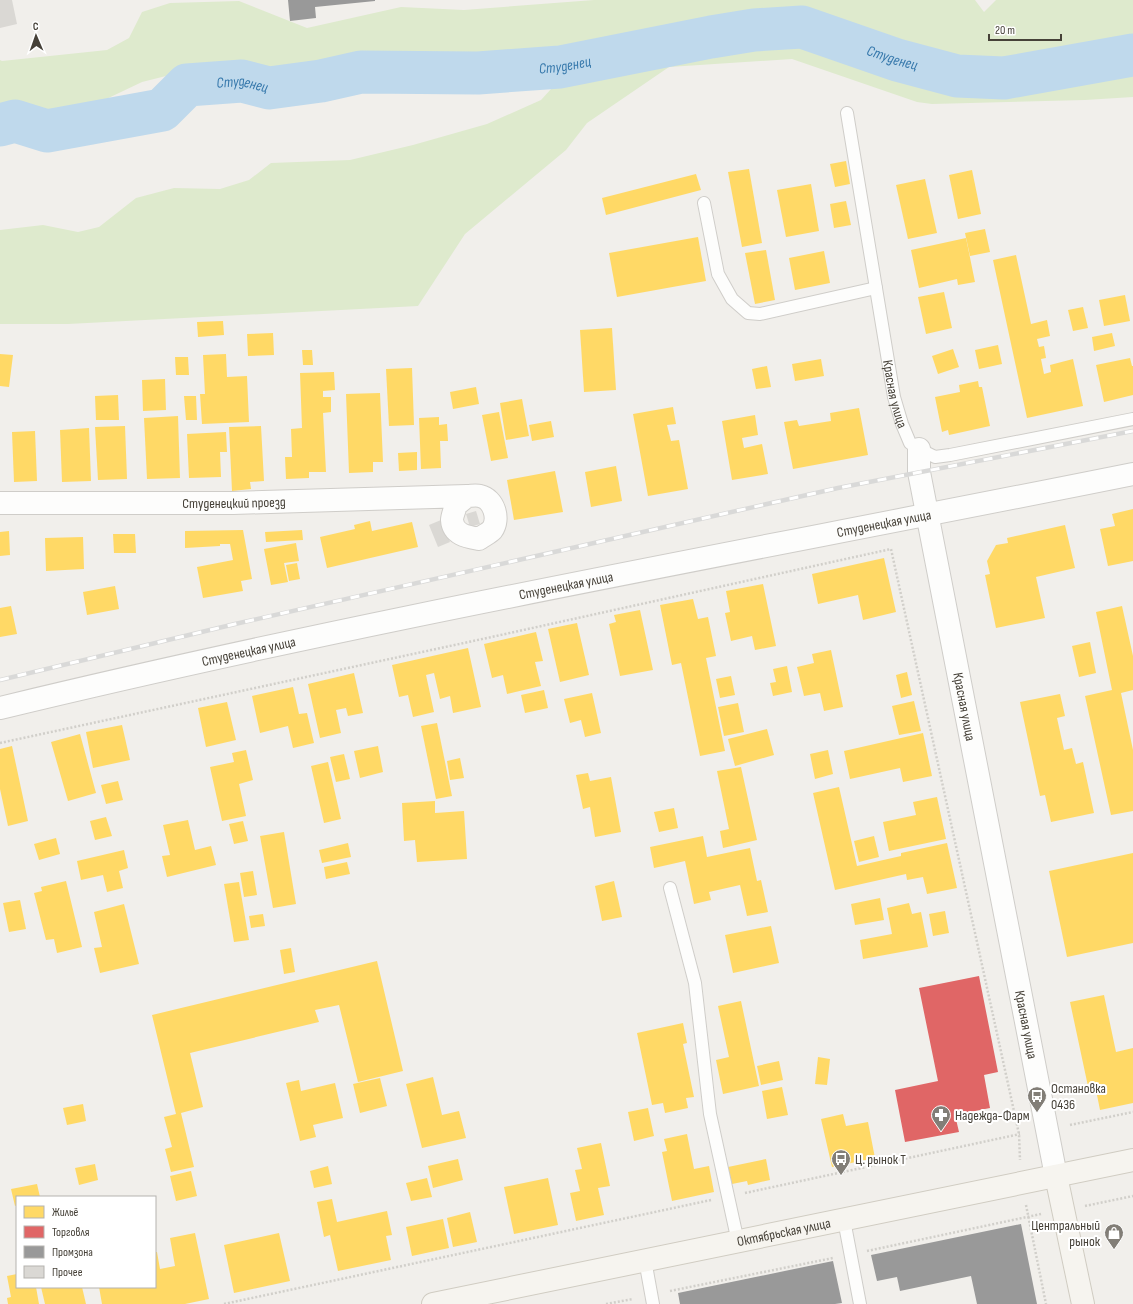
<svg xmlns="http://www.w3.org/2000/svg" width="1133" height="1304" font-family="'Sofia Sans Condensed',sans-serif">
	<style>
		.green { fill: #deeacd }
		.homes { fill: #ffd966 }
		.shops { fill: #e06666 }
		.industry { fill: #999 }
		.lines { fill: none; stroke-linecap: round; stroke-linejoin: round }
		.river { stroke: #bfd9ec; stroke-width: 43 }
		.building { fill: #dad8d4 }
		.lane-casing { stroke: #cfcdc9; stroke-width: 14 }
		.street-casing { stroke: #cfcdc9; stroke-width: 24 }
		.secondary-casing { stroke: #d0ccc2; stroke-width: 24 }
		.path { stroke: #d1cfca; stroke-width: 2.5; stroke-dasharray: 2 2; stroke-linecap: butt }
		.lane { stroke: #fdfdfc; stroke-width: 12 }
		.street { stroke: #fdfdfc; stroke-width: 22 }
		.secondary { stroke: #f6f4ef; stroke-width: 22 }
		.rail-casing { stroke: #d9d9d8; stroke-width: 4.5 }
		.rail { stroke: #fff; stroke-width: 3; stroke-dasharray: 9; stroke-linecap: butt }
		.labels { text-anchor: middle; dominant-baseline: central; stroke-width: 4; stroke-linejoin: round; paint-order: stroke }
		.street-label { font-size: 14px; fill: #464138; stroke: #fff }
		.poi-label { font-size: 14px; fill: #464138; stroke: #fff; text-anchor: start }
		.water-label { font-size: 15px; font-style: italic; fill: #3779ac; stroke: #fff }
	</style>
	<rect width="100%" height="100%" fill="#f1efeb"/>
	<polygon class="green" points="594,0 975,0 984,12 996,0 1133,0 1133,97 1085,100 932,104 917,102 792,59 669,67 587,123 566,150 465,234 418,306 68,324 0,324 0,230 43,225 78,232 99,227 136,198 174,188 220,189 249,180 271,163 350,160 413,145 487,124 541,100 562,77 553,60 534,53 297,71 194,69 142,82 100,102 0,122 0,60 2,61 107,50 129,38 142,12 170,3 239,1 307,28 401,7 464,10"/>
	<g class="homes">
		<polygon points="846,161 850,184 835,187 830,164"/>
		<polygon points="749,169 762,243 742,247 728,172"/>
		<polygon points="972,170 981,214 958,219 949,175"/>
		<polygon points="696,174 701,190 606,215 602,198"/>
		<polygon points="925,179 937,233 908,239 896,185"/>
		<polygon points="811,184 819,231 786,237 777,190"/>
		<polygon points="846,201 851,225 834,228 830,204"/>
		<polygon points="985,229 990,252 970,256 965,233"/>
		<polygon points="698,237 706,281 617,297 609,253"/>
		<polygon points="966,238 975,282 958,285 957,279 919,288 911,250"/>
		<polygon points="766,250 775,300 755,304 745,253"/>
		<polygon points="824,251 830,283 795,290 789,258"/>
		<polygon points="1016,255 1031,324 1047,320 1050,336 1037,339 1039,347 1044,346 1046,358 1041,359 1044,374 1051,372 1050,365 1073,359 1083,406 1027,418 993,260"/>
		<polygon points="944,292 952,328 926,334 918,297"/>
		<polygon points="1125,295 1130,321 1104,326 1099,300"/>
		<polygon points="1083,307 1088,328 1073,331 1068,310"/>
		<polygon points="223,321 224,335 198,337 197,322"/>
		<polygon points="612,328 616,390 584,392 580,330"/>
		<polygon points="273,333 274,355 248,356 247,334"/>
		<polygon points="1112,333 1115,346 1094,351 1092,337"/>
		<polygon points="998,345 1002,364 979,369 975,350"/>
		<polygon points="953,349 959,367 938,374 932,356"/>
		<polygon points="302,350 312,350 313,365 303,365"/>
		<polygon points="0,354 13,355 9,387 0,386"/>
		<polygon points="226,354 227,377 247,376 249,422 202,424 200,394 205,394 203,355"/>
		<polygon points="175,357 188,357 189,375 176,375"/>
		<polygon points="1130,358 1132,366 1133,366 1133,395 1104,402 1096,365"/>
		<polygon points="821,359 824,376 795,381 792,364"/>
		<polygon points="767,366 771,387 756,389 752,369"/>
		<polygon points="412,368 414,425 389,426 386,369"/>
		<polygon points="334,372 335,390 323,391 323,397 331,397 331,412 323,413 326,472 309,472 309,478 286,479 285,457 292,457 291,429 302,428 300,373"/>
		<polygon points="165,379 166,410 143,411 142,380"/>
		<polygon points="978,381 979,387 982,387 990,426 949,435 948,430 942,432 935,397 960,392 959,385"/>
		<polygon points="476,387 479,404 453,409 450,392"/>
		<polygon points="380,393 383,462 373,462 373,472 349,473 346,394"/>
		<polygon points="118,395 119,420 96,420 95,396"/>
		<polygon points="184,396 196,396 197,420 186,420"/>
		<polygon points="522,399 529,436 506,440 500,403"/>
		<polygon points="673,407 676,424 667,425 671,441 679,440 688,489 648,496 633,414"/>
		<polygon points="859,408 868,455 793,469 784,422 797,420 799,426 831,421 830,413"/>
		<polygon points="499,412 508,458 491,461 482,415"/>
		<polygon points="755,415 758,435 742,438 744,448 762,444 768,474 732,480 722,421"/>
		<polygon points="178,416 180,478 147,479 144,418"/>
		<polygon points="439,417 439,425 447,424 448,441 440,441 441,468 421,469 419,418"/>
		<polygon points="551,421 554,437 532,441 529,425"/>
		<polygon points="125,426 127,479 98,480 95,427"/>
		<polygon points="261,426 264,481 250,482 251,489 232,491 229,427"/>
		<polygon points="89,428 91,481 62,482 60,430"/>
		<polygon points="35,431 37,481 14,482 12,432"/>
		<polygon points="226,432 227,452 220,452 221,477 189,478 187,434"/>
		<polygon points="417,452 417,470 399,471 398,453"/>
		<polygon points="616,466 622,501 591,507 585,472"/>
		<polygon points="555,471 563,512 514,520 507,480"/>
		<polygon points="1133,509 1133,561 1108,566 1100,529 1115,526 1112,514"/>
		<polygon points="370,521 372,531 412,522 418,547 327,568 320,537 355,529 354,525"/>
		<polygon points="1065,525 1075,568 1036,577 1045,618 996,628 985,575 990,574 987,561 996,545 1008,543 1007,538"/>
		<polygon points="243,530 252,579 241,581 243,591 203,598 197,567 233,560 230,544 220,544 220,546 185,548 185,531"/>
		<polygon points="302,530 303,540 266,542 265,532"/>
		<polygon points="9,531 10,555 0,556 0,532"/>
		<polygon points="113,534 135,534 136,553 114,553"/>
		<polygon points="83,537 84,569 46,571 45,538"/>
		<polygon points="296,543 299,561 284,563 288,582 271,585 264,549"/>
		<polygon points="884,558 896,612 863,620 858,595 818,604 812,574"/>
		<polygon points="297,563 300,579 289,581 286,565"/>
		<polygon points="763,584 776,646 755,650 752,636 731,641 725,613 730,612 726,591"/>
		<polygon points="115,586 119,609 87,615 83,592"/>
		<polygon points="693,599 698,619 708,617 716,656 706,658 725,751 700,756 681,663 672,665 660,605"/>
		<polygon points="11,606 17,634 0,637 0,608"/>
		<polygon points="1122,606 1133,656 1133,690 1121,693 1133,750 1133,811 1111,815 1085,696 1112,690 1096,612"/>
		<polygon points="640,610 653,670 620,676 609,624 616,622 614,615"/>
		<polygon points="577,623 589,675 560,682 548,629"/>
		<polygon points="536,632 543,661 535,662 541,686 507,694 503,675 492,678 484,644"/>
		<polygon points="1090,642 1096,673 1079,677 1072,646"/>
		<polygon points="468,648 481,707 453,713 450,696 440,699 434,673 426,675 434,712 413,717 408,695 399,697 392,665"/>
		<polygon points="831,650 843,707 824,711 820,693 804,696 797,667 814,663 812,654"/>
		<polygon points="787,666 792,692 773,696 770,683 776,682 773,669"/>
		<polygon points="907,672 912,695 901,698 896,675"/>
		<polygon points="354,673 363,713 348,716 346,708 336,710 341,733 320,738 308,684"/>
		<polygon points="731,676 735,695 720,698 716,679"/>
		<polygon points="293,687 299,714 307,713 314,743 293,748 288,726 260,733 252,696"/>
		<polygon points="544,690 548,708 525,713 521,695"/>
		<polygon points="592,693 601,733 585,737 581,720 570,723 564,699"/>
		<polygon points="1060,694 1065,716 1057,718 1064,750 1072,748 1076,764 1083,762 1094,813 1051,822 1045,795 1040,796 1020,702"/>
		<polygon points="914,701 921,731 899,735 892,706"/>
		<polygon points="227,702 236,740 206,747 198,708"/>
		<polygon points="738,703 744,732 724,736 718,707"/>
		<polygon points="437,723 452,796 436,799 421,726"/>
		<polygon points="122,725 130,760 93,768 86,732"/>
		<polygon points="767,729 774,755 735,766 728,739"/>
		<polygon points="923,733 932,776 903,782 900,768 850,779 844,751"/>
		<polygon points="80,734 96,793 68,801 51,742"/>
		<polygon points="12,746 28,821 8,826 0,789 0,749"/>
		<polygon points="378,746 383,772 360,778 354,751"/>
		<polygon points="246,750 253,780 239,784 246,816 222,821 210,767 234,762 232,753"/>
		<polygon points="828,750 833,774 815,779 810,754"/>
		<polygon points="344,754 350,779 336,782 330,757"/>
		<polygon points="460,758 464,778 450,780 447,761"/>
		<polygon points="328,762 341,819 324,823 311,766"/>
		<polygon points="741,767 757,840 723,848 720,831 729,829 717,771"/>
		<polygon points="588,773 590,781 611,777 621,832 595,837 590,807 583,809 576,775"/>
		<polygon points="118,781 123,800 106,804 101,785"/>
		<polygon points="839,787 857,866 901,856 901,853 947,843 957,888 927,894 923,877 907,880 906,874 835,890 813,793"/>
		<polygon points="937,797 946,839 889,851 883,822 916,815 913,802"/>
		<polygon points="435,801 435,813 464,811 467,859 417,862 415,840 404,841 402,803"/>
		<polygon points="674,808 678,828 659,832 654,812"/>
		<polygon points="106,817 112,836 95,840 90,821"/>
		<polygon points="188,820 195,850 211,846 216,865 167,877 162,856 170,855 163,825"/>
		<polygon points="243,821 248,841 234,844 229,824"/>
		<polygon points="284,832 296,904 273,908 260,836"/>
		<polygon points="703,836 707,857 750,848 757,881 761,880 768,912 747,916 740,885 709,892 711,900 694,904 685,861 654,868 650,847"/>
		<polygon points="874,836 879,857 859,862 854,841"/>
		<polygon points="56,838 60,854 39,860 34,844"/>
		<polygon points="348,843 351,857 322,863 319,850"/>
		<polygon points="124,850 128,868 119,871 123,888 107,892 103,875 81,880 77,861"/>
		<polygon points="1133,853 1133,943 1067,957 1049,871"/>
		<polygon points="347,862 350,874 326,879 324,867"/>
		<polygon points="253,871 257,895 244,897 240,873"/>
		<polygon points="66,881 82,947 57,953 54,939 46,940 34,893 42,891 41,887"/>
		<polygon points="614,881 622,917 602,921 595,886"/>
		<polygon points="239,882 249,940 234,942 224,884"/>
		<polygon points="880,898 884,920 855,925 851,904"/>
		<polygon points="20,900 26,929 9,932 3,903"/>
		<polygon points="909,903 912,914 921,912 928,947 863,959 860,940 892,934 887,908"/>
		<polygon points="124,904 139,964 100,973 94,948 102,947 94,912"/>
		<polygon points="945,911 949,933 933,936 929,914"/>
		<polygon points="263,914 265,926 251,928 249,916"/>
		<polygon points="771,926 779,963 733,973 725,935"/>
		<polygon points="291,948 295,972 284,974 280,950"/>
		<polygon points="377,961 403,1071 358,1082 339,1005 315,1010 319,1022 190,1053 203,1107 181,1113 194,1167 171,1172 165,1149 172,1147 164,1117 176,1114 152,1015"/>
		<polygon points="1104,995 1116,1052 1133,1048 1133,1103 1100,1110 1096,1090 1089,1091 1070,1002"/>
		<polygon points="741,1001 759,1086 723,1094 716,1060 729,1057 718,1006"/>
		<polygon points="683,1023 687,1043 683,1044 694,1097 686,1098 688,1108 665,1113 663,1103 652,1105 637,1033"/>
		<polygon points="818,1057 830,1059 827,1085 815,1084"/>
		<polygon points="779,1061 783,1080 761,1085 757,1066"/>
		<polygon points="433,1077 442,1115 459,1111 466,1138 422,1148 406,1084"/>
		<polygon points="380,1078 387,1106 360,1113 353,1084"/>
		<polygon points="299,1080 301,1091 335,1083 343,1118 313,1125 316,1137 300,1141 286,1083"/>
		<polygon points="782,1087 788,1115 767,1119 762,1091"/>
		<polygon points="83,1104 86,1121 67,1125 63,1108"/>
		<polygon points="648,1108 654,1136 634,1141 628,1112"/>
		<polygon points="843,1114 846,1126 868,1122 875,1158 832,1167 821,1119"/>
		<polygon points="687,1134 694,1169 709,1166 714,1192 672,1201 662,1152 667,1151 664,1139"/>
		<polygon points="601,1143 610,1186 598,1188 604,1215 576,1221 570,1193 580,1191 575,1170 582,1169 577,1148"/>
		<polygon points="458,1159 463,1180 433,1188 428,1166"/>
		<polygon points="766,1159 770,1180 748,1185 747,1181 732,1184 728,1167"/>
		<polygon points="95,1164 98,1180 79,1185 75,1168"/>
		<polygon points="328,1166 332,1184 314,1188 310,1171"/>
		<polygon points="191,1171 197,1196 176,1201 170,1176"/>
		<polygon points="427,1178 432,1197 411,1201 406,1183"/>
		<polygon points="548,1178 558,1225 514,1234 504,1187"/>
		<polygon points="37,1184 40,1197 17,1197 17,1205 15,1206 11,1189"/>
		<polygon points="332,1199 337,1222 387,1211 392,1235 386,1236 391,1260 338,1271 330,1235 324,1237 317,1202"/>
		<polygon points="470,1212 477,1242 453,1247 447,1218"/>
		<polygon points="443,1219 449,1248 412,1256 406,1227"/>
		<polygon points="195,1233 209,1299 185,1304 102,1304 99,1287 155,1287 155,1252 157,1252 160,1269 175,1266 170,1238"/>
		<polygon points="279,1233 290,1281 234,1293 224,1245"/>
		<polygon points="17,1274 17,1287 36,1287 39,1304 8,1304 7,1298 11,1297 7,1276"/>
		<polygon points="41,1287 82,1287 86,1304 45,1304"/>
	</g>
	<polygon class="shops" points="979,976 998,1072 984,1075 990,1108 955,1115 959,1132 905,1142 895,1090 938,1081 919,988"/>
	<g class="industry">
		<polygon points="288,0 375,0 375,1 315,7 316,18 290,21"/>
		<polygon points="1021,1224 1037,1304 977,1304 971,1276 900,1291 897,1277 877,1281 871,1255"/>
		<polygon points="833,1261 842,1303 835,1304 680,1304 678,1293"/>
	</g>
	<g class="lines">
		<path class="river" id="s1" d="M 0,125 L 15,121 L 47,131 L 162,110 L 187,85 L 242,81 L 269,88 L 321,81 L 361,72 L 478,73 L 560,67 L 711,37 L 754,30 L 802,27 L 897,60 L 957,76 L 1004,78 L 1133,55"/>
	</g>
	<g class="building">
		<polygon points="0,0 12,0 17,24 0,28"/>
		<polygon points="476,511 480,524 470,527 466,514"/>
		<polygon points="441,520 450,542 438,547 429,525"/>
	</g>
	<g class="lines">
		<defs>
			<g id="lane">
				<path id="s2" d="M 847,113 L 894,397 L 902,424 L 910,443 L 919,449 L 935,457 L 950,455 L 1133,419"/>
				<polyline points="704,203 718,274 732,299 748,313 760,314 876,288"/>
				<polyline points="670,888 695,983 710,1114 738,1242"/>
				<polyline points="844,1220 860,1304"/>
				<polyline points="645,1260 653,1304"/>
			</g>
			<g id="street">
				<path id="s3" d="M 919,449 L 919,472 L 1056,1176"/>
				<path id="s4" d="M 0,503 L 233,503 L 467,496 C 471,496 476,495 480,496 C 494,499 500,519 492,530 C 489,533 483,536 479,539 C 468,537 453,535 452,520 C 452,516 455,509 456,505 L 467,496"/>
				<path id="s5" d="M 0,708 C 375,617 755,550 1133,474"/>
			</g>
			<g id="secondary">
				<polyline points="1056,1176 1083,1304"/>
				<path id="s6" d="M 433,1304 L 1133,1160"/>
			</g>
		</defs>
		<use href="#lane" class="lane-casing"/>
		<use href="#street" class="street-casing"/>
		<use href="#secondary" class="secondary-casing"/>
		<g class="path">
			<polyline points="0,743 487,638 891,549 1019,1134 1020,1160"/>
			<polyline points="1070,1125 1133,1112"/>
			<polyline points="745,1193 1020,1134"/>
			<polyline points="1026,1205 1046,1304"/>
			<polyline points="1085,1206 1133,1196"/>
			<polyline points="867,1251 1041,1214"/>
			<polyline points="670,1291 833,1258"/>
			<polyline points="224,1304 711,1200"/>
			<polyline points="606,1304 633,1299"/>
		</g>
		<use href="#lane" class="lane"/>
		<use href="#street" class="street"/>
		<use href="#secondary" class="secondary"/>
		<defs>
			<polyline id="rail" points="0,680 235,624 838,488 1133,431"/>
		</defs>
		<use href="#rail" class="rail-casing"/>
		<use href="#rail" class="rail"/>
	</g>
	<defs>
		<symbol id="bus-pin" viewBox="-11 -11 22 30"><path d="M0 17L-7.5 6A9.5 9.5 0 1 1 7.5 6Z" fill="#827e77" stroke="#fff"/><path d="M-5-6H5V4H4V6H2V4H-2V6H-4V4H-5ZM-3.5-4V0h7V-4ZM-3.5 1.2v1.5H-2V1.2ZM2 1.2v1.5H3.5V1.2Z" fill="#fff"/></symbol>
		<symbol id="pharmacy-pin" viewBox="-11 -11 22 30"><path d="M0 17L-7.5 6A9.5 9.5 0 1 1 7.5 6Z" fill="#827e77" stroke="#fff"/><path d="M-2-6h4v4h4v4h-4v4h-4v-4h-4v-4h4Z" fill="#fff"/></symbol>
		<symbol id="shop-pin" viewBox="-11 -11 22 30"><path d="M0 17L-7.5 6A9.5 9.5 0 1 1 7.5 6Z" fill="#827e77" stroke="#fff"/><path d="M-5-2.5h2.3a2.7 3.5 0 0 1 5.4 0H5L5.5 6h-11ZM-1.5-2.5h3a1.5 2.3 0 0 0-3 0Z" fill="#fff"/></symbol>
	</defs>
	<g fill-rule="evenodd">
		<use href="#bus-pin" x="1026" y="1085" width="22" height="30"/>
		<use href="#pharmacy-pin" x="930" y="1104" width="22" height="30"/>
		<use href="#bus-pin" x="830" y="1148" width="22" height="30"/>
		<use href="#shop-pin" x="1103" y="1222" width="22" height="30"/>
	</g>
	<g class="labels">
		<g class="street-label">
			<text stroke="none"><textPath href="#s2" startOffset="285">Красная улица</textPath></text>
			<text stroke="none"><textPath href="#s4" startOffset="234">Студенецкий проезд</textPath></text>
			<text stroke="none"><textPath href="#s5" startOffset="903">Студенецкая улица</textPath></text>
			<text stroke="none"><textPath href="#s5" startOffset="579">Студенецкая улица</textPath></text>
			<text stroke="none"><textPath href="#s5" startOffset="255">Студенецкая улица</textPath></text>
			<text stroke="none"><textPath href="#s3" startOffset="262">Красная улица</textPath></text>
			<text stroke="none"><textPath href="#s3" startOffset="586">Красная улица</textPath></text>
			<text stroke="none"><textPath href="#s6" startOffset="358">Октябрьская улица</textPath></text>
		</g>
		<g class="poi-label">
			<text x="1051" y="1088">Остановка<tspan x="1051" dy="16">0436</tspan></text>
			<text x="955" y="1115">Надежда-Фарм</text>
			<text x="855" y="1159">Ц. рынок Т</text>
			<text x="1100" y="1225" text-anchor="end">Центральный<tspan x="1100" dy="16">рынок</tspan></text>
		</g>
		<g class="water-label">
			<text stroke="none"><textPath href="#s1" startOffset="918">Студенец</textPath></text>
			<text stroke="none"><textPath href="#s1" startOffset="582">Студенец</textPath></text>
			<text stroke="none"><textPath href="#s1" startOffset="257">Студенец</textPath></text>
		</g>
	</g>
	<rect x="16" y="1196" width="140" height="92" fill="#ffffff" stroke="#b5b3af"/>
	<rect x="24" y="1206" width="20" height="12" fill="#ffd966" stroke="#b5b3af"/>
	<text x="52" y="1216" font-size="12" fill="#464138">Жильё</text>
	<rect x="24" y="1226" width="20" height="12" fill="#e06666" stroke="#b5b3af"/>
	<text x="52" y="1236" font-size="12" fill="#464138">Торговля</text>
	<rect x="24" y="1246" width="20" height="12" fill="#999999" stroke="#b5b3af"/>
	<text x="52" y="1256" font-size="12" fill="#464138">Промзона</text>
	<rect x="24" y="1266" width="20" height="12" fill="#dad8d4" stroke="#b5b3af"/>
	<text x="52" y="1276" font-size="12" fill="#464138">Прочее</text>
	<g transform="translate(36 36) rotate(358)" stroke="#ffffff" stroke-width="3" paint-order="stroke">
	<path d="M0-3L7 15L0 10L-7 15Z" fill="#464138"/>
	<text y="-6" font-size="11" font-weight="bold" text-anchor="middle" fill="#464138">С</text>
	</g>
	<path d="M989 34v6h72v-6" fill="none" stroke="#464138" stroke-width="2"/>
	<text x="995" y="34" font-size="12" fill="#464138" stroke="#ffffff" stroke-width="3" paint-order="stroke">20 m</text>
</svg>
